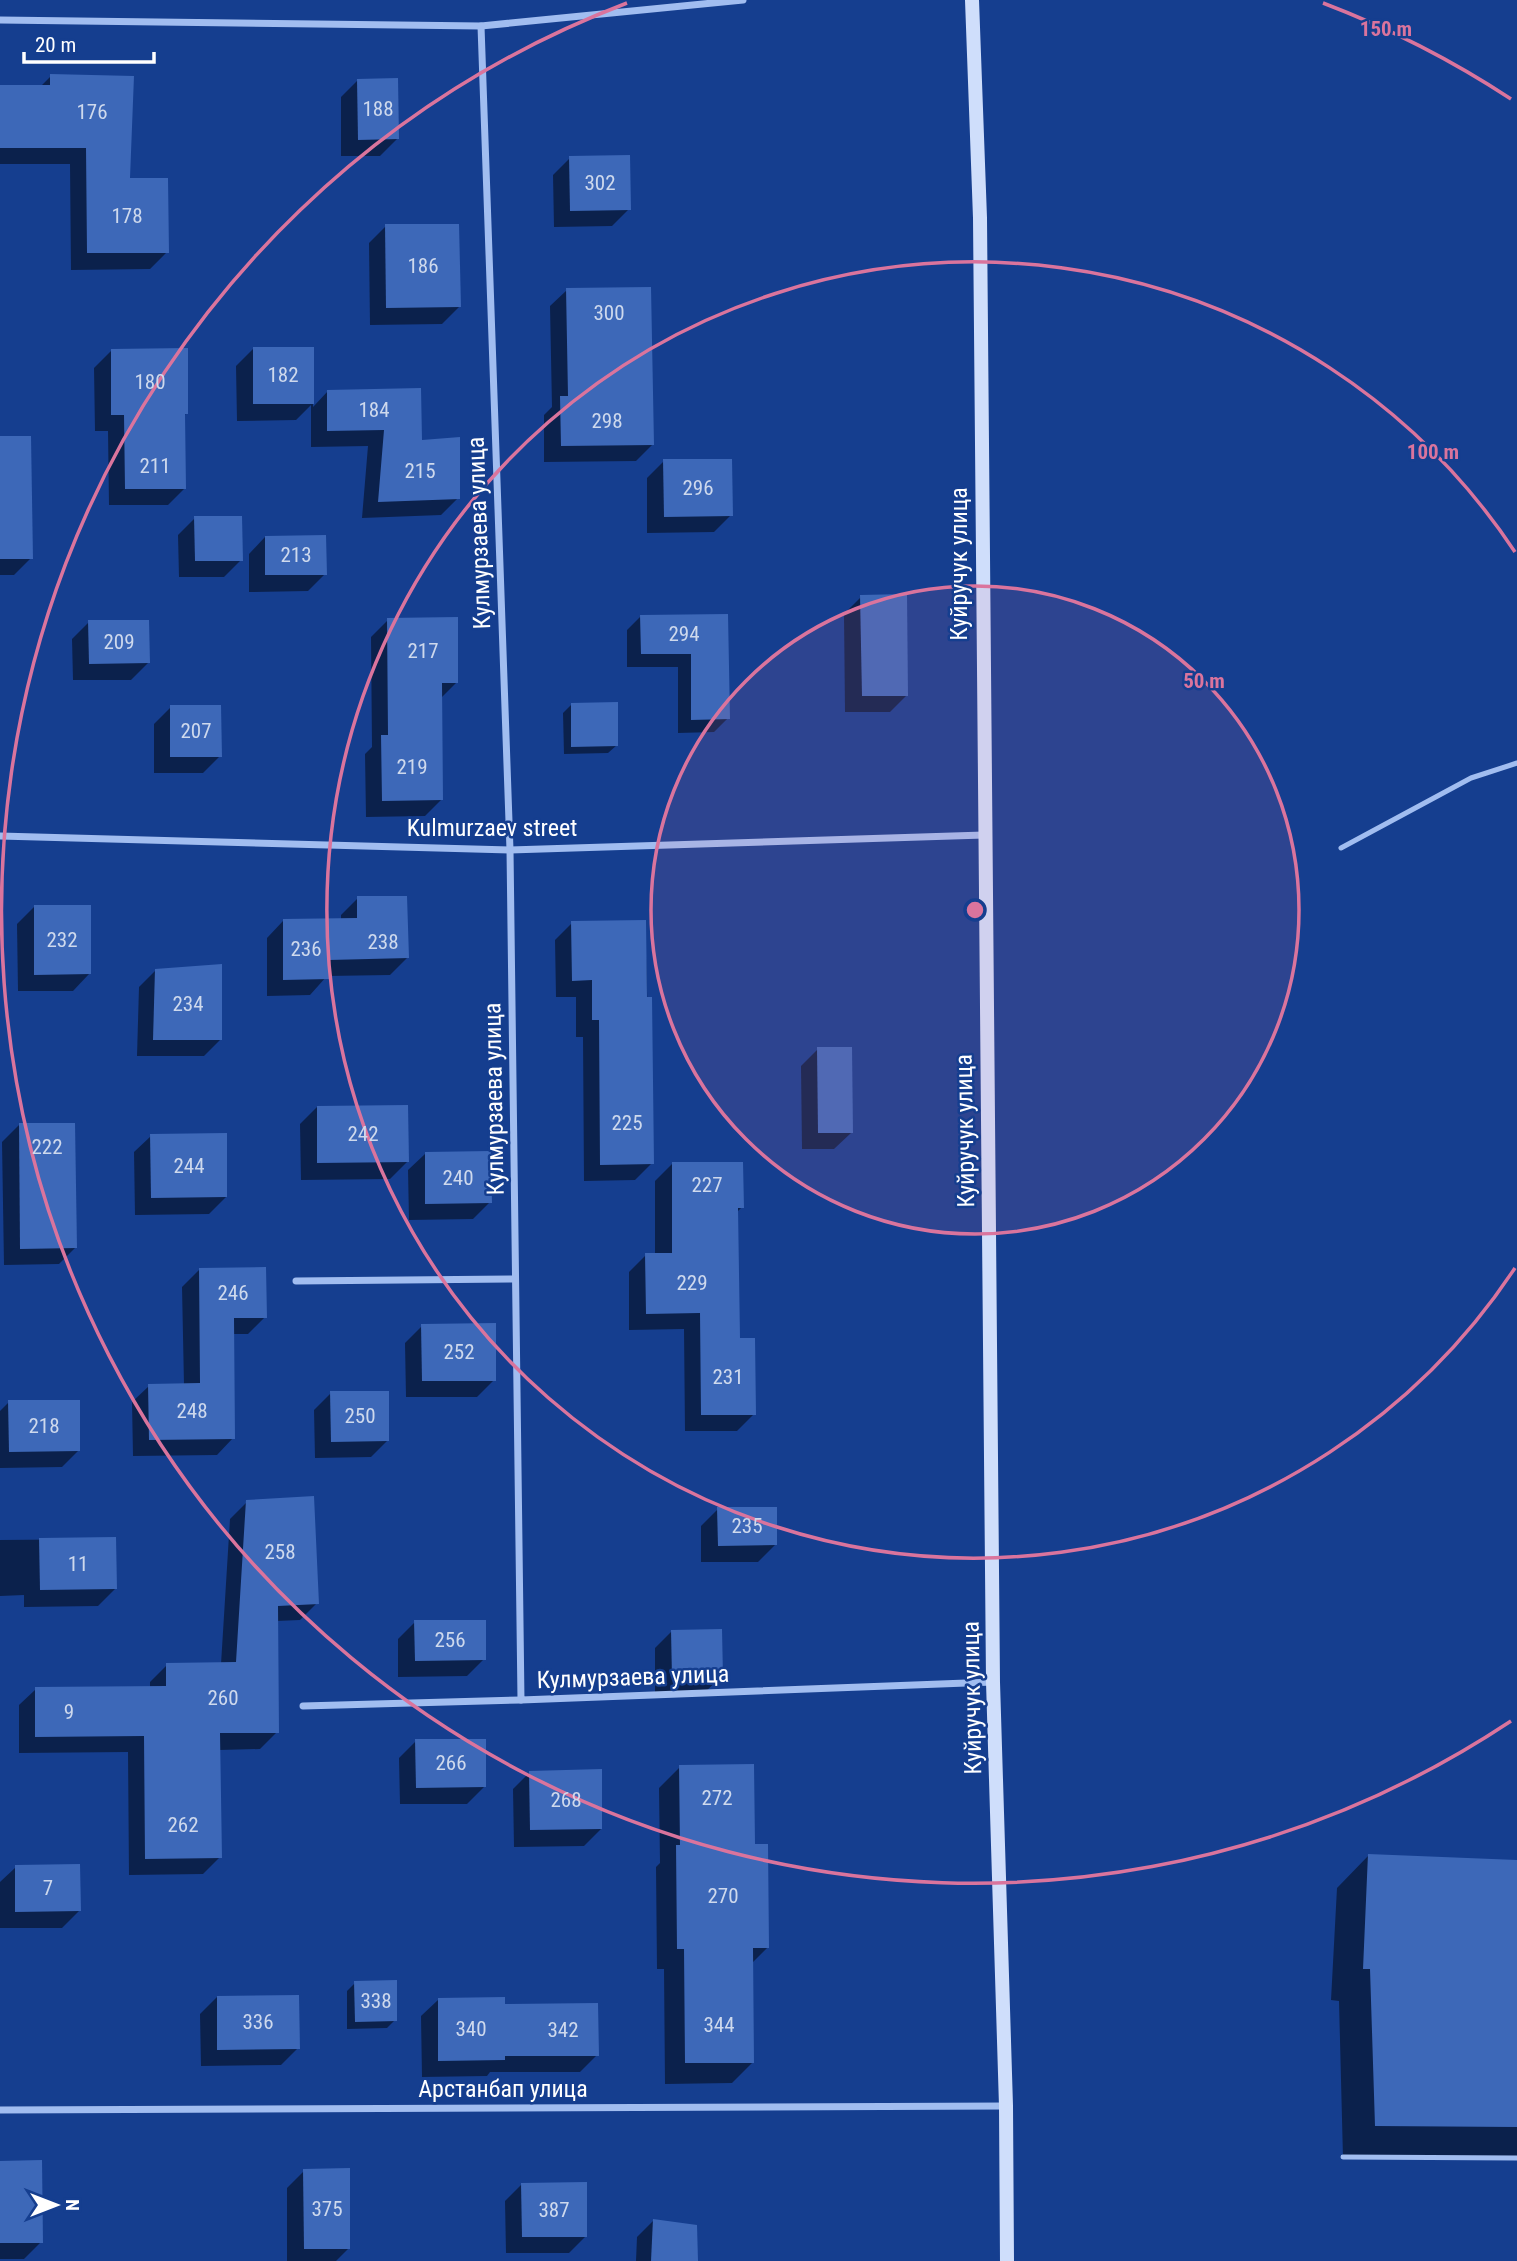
<svg xmlns="http://www.w3.org/2000/svg" width="1517" height="2261" font-family="'Roboto Condensed',sans-serif">
	<style>
		.shadow { fill: #0007 }
		.building { fill: #3d68b8 }
		.lines { fill: none; stroke-linecap: round; stroke-linejoin: round }
		.lane { stroke: #a1bdf0; stroke-width: 5 }
		.street { stroke: #a1bdf0; stroke-width: 7 }
		.secondary { stroke: #cfdefb; stroke-width: 14 }
		.ring { fill: none; stroke: #da749d; stroke-width: 3.5 }
		.labels { text-anchor: middle; dominant-baseline: central; stroke-width: 5; stroke-linejoin: round; paint-order: stroke }
		.number-label { font-size: 21px; fill: #ced9ed }
		.street-label { font-size: 24px; fill: #fff; stroke: #153e8f }
		.centre { fill: #da749d; stroke: #153e8f; stroke-width: 3.5 }
		.ring-label { font-size: 21px; text-anchor: middle; font-weight: bold; fill: #da749d; stroke: #153e8f; stroke-width: 5; stroke-linejoin: round; paint-order: stroke }
	</style>
	<rect width="100%" height="100%" fill="#153e8f"/>
	<g class="shadow">
		<polygon points="51,76 129,180 167,252 150,269 71,270 70,164 0,164 0,87 40,87"/>
		<polygon points="358,80 397,139 380,156 341,156 341,97"/>
		<polygon points="570,158 629,209 612,226 554,227 553,175"/>
		<polygon points="386,226 459,307 442,324 370,325 369,243"/>
		<polygon points="567,290 653,444 636,461 544,462 544,415 552,407 550,306"/>
		<polygon points="312,348 313,407 328,391 420,442 458,498 441,515 362,518 368,446 311,447 311,405 296,420 237,421 236,366 253,349"/>
		<polygon points="111,351 187,413 183,416 185,488 168,505 109,505 108,431 95,431 94,368"/>
		<polygon points="664,461 731,515 714,532 647,533 647,478"/>
		<polygon points="0,502 31,558 14,575 0,575"/>
		<polygon points="195,518 241,560 224,577 179,577 178,535"/>
		<polygon points="265,537 325,574 308,591 249,592 249,554"/>
		<polygon points="861,597 907,695 890,712 845,712 844,614"/>
		<polygon points="726,615 728,718 714,732 678,733 678,667 627,667 627,630 641,616"/>
		<polygon points="388,620 457,682 440,699 442,799 425,816 366,817 365,754 372,747 371,637"/>
		<polygon points="89,622 148,663 131,680 73,680 72,639"/>
		<polygon points="571,705 617,745 608,753 564,754 563,713"/>
		<polygon points="171,707 220,756 203,773 154,773 154,724"/>
		<polygon points="358,898 407,958 390,975 327,976 310,995 267,996 267,938 283,921 341,920 341,915"/>
		<polygon points="34,907 89,974 73,991 18,991 17,924"/>
		<polygon points="645,922 652,1163 635,1180 584,1181 583,1037 576,1037 576,997 556,997 555,940 572,923"/>
		<polygon points="156,970 221,1039 204,1056 137,1056 139,987"/>
		<polygon points="818,1049 851,1133 834,1149 802,1149 801,1066"/>
		<polygon points="317,1107 407,1162 390,1179 301,1180 300,1124"/>
		<polygon points="19,1125 76,1247 59,1264 4,1265 2,1142"/>
		<polygon points="151,1136 226,1197 209,1214 135,1215 134,1152"/>
		<polygon points="425,1154 490,1202 473,1219 409,1220 408,1170"/>
		<polygon points="672,1164 742,1207 736,1213 738,1340 754,1414 737,1431 685,1431 684,1329 629,1330 629,1272 646,1255 655,1255 655,1181"/>
		<polygon points="199,1270 265,1317 248,1334 232,1334 233,1438 217,1455 133,1456 132,1402 149,1386 184,1385 182,1287"/>
		<polygon points="422,1326 494,1380 477,1397 406,1397 405,1343"/>
		<polygon points="331,1393 388,1440 371,1457 315,1458 314,1410"/>
		<polygon points="9,1402 79,1450 62,1467 0,1468 0,1411"/>
		<polygon points="247,1502 317,1603 300,1620 276,1621 277,1732 260,1749 219,1750 220,1857 203,1874 129,1875 128,1752 19,1753 19,1705 36,1689 150,1688 150,1682 167,1665 221,1664 230,1519"/>
		<polygon points="718,1509 775,1545 758,1562 701,1562 701,1526"/>
		<polygon points="115,1539 115,1589 98,1606 24,1607 24,1595 0,1596 0,1540"/>
		<polygon points="415,1622 484,1659 467,1676 398,1677 398,1639"/>
		<polygon points="672,1631 721,1677 704,1693 655,1694 655,1648"/>
		<polygon points="416,1741 484,1787 467,1804 400,1804 399,1758"/>
		<polygon points="680,1767 754,1846 768,1947 752,1963 753,2062 732,2083 665,2084 664,1969 657,1969 656,1867 660,1863 659,1788"/>
		<polygon points="530,1772 601,1829 584,1846 514,1847 513,1789"/>
		<polygon points="1369,1855 1517,1862 1517,2159 1343,2158 1339,2001 1331,2000 1337,1888"/>
		<polygon points="16,1867 79,1911 62,1928 0,1928 0,1882"/>
		<polygon points="355,1983 395,2020 387,2028 347,2029 347,1991"/>
		<polygon points="217,1997 298,2048 281,2065 201,2066 200,2014"/>
		<polygon points="438,2000 503,2006 597,2055 580,2072 490,2072 487,2076 422,2077 421,2016"/>
		<polygon points="0,2162 41,2242 24,2259 0,2259"/>
		<polygon points="304,2171 349,2248 336,2261 287,2261 287,2188"/>
		<polygon points="522,2184 586,2236 569,2253 506,2253 505,2201"/>
		<polygon points="653,2221 697,2261 636,2261 637,2237"/>
	</g>
	<g class="building">
		<polygon points="50,74 134,76 130,178 168,178 169,253 87,253 86,148 0,148 0,85 50,85"/>
		<polygon points="398,78 399,139 358,140 357,79"/>
		<polygon points="630,155 631,210 570,211 569,156"/>
		<polygon points="385,224 459,224 461,307 386,308"/>
		<polygon points="651,287 654,445 561,446 560,396 568,396 566,288"/>
		<rect x="253" y="347" width="61" height="57"/>
		<polygon points="188,348 188,414 185,414 186,489 125,489 124,415 111,415 111,349"/>
		<polygon points="421,388 422,440 460,437 460,499 378,502 384,430 327,431 327,390"/>
		<polygon points="0,436 31,436 33,559 0,559"/>
		<polygon points="663,459 732,459 733,516 664,517"/>
		<polygon points="194,516 242,516 243,561 195,561"/>
		<polygon points="326,535 327,575 265,575 265,536"/>
		<polygon points="907,594 908,696 862,696 860,595"/>
		<polygon points="728,614 730,719 691,720 691,654 641,654 640,615"/>
		<polygon points="458,617 458,683 442,683 443,800 382,801 381,735 388,735 387,618"/>
		<polygon points="88,620 149,620 150,663 89,664"/>
		<polygon points="618,702 618,746 571,747 571,703"/>
		<polygon points="170,705 221,705 222,757 170,757"/>
		<polygon points="357,896 407,896 409,958 329,960 329,979 283,980 283,919 357,918"/>
		<polygon points="34,905 91,905 91,974 34,975"/>
		<polygon points="646,920 647,997 652,997 654,1164 600,1165 599,1020 592,1020 592,980 572,981 571,921"/>
		<polygon points="222,964 222,1040 153,1040 155,969"/>
		<polygon points="817,1047 852,1047 853,1133 818,1133"/>
		<polygon points="408,1105 409,1162 317,1163 317,1106"/>
		<polygon points="19,1123 75,1123 77,1248 20,1249"/>
		<polygon points="227,1133 227,1197 151,1198 150,1134"/>
		<polygon points="491,1151 492,1203 425,1204 425,1152"/>
		<polygon points="672,1162 743,1162 744,1208 738,1208 740,1338 755,1338 756,1415 701,1415 700,1313 646,1314 645,1253 672,1253"/>
		<polygon points="266,1267 267,1318 234,1318 235,1439 149,1440 148,1384 200,1383 199,1268"/>
		<polygon points="496,1323 496,1381 422,1381 421,1324"/>
		<polygon points="330,1391 389,1391 389,1441 331,1442"/>
		<polygon points="8,1400 80,1400 80,1451 9,1452"/>
		<polygon points="314,1496 319,1604 278,1606 279,1733 220,1733 222,1858 145,1859 144,1736 35,1737 35,1687 166,1686 166,1663 236,1662 246,1500"/>
		<polygon points="717,1507 777,1507 777,1545 718,1546"/>
		<polygon points="116,1537 117,1589 40,1590 39,1538"/>
		<polygon points="414,1620 486,1620 486,1660 415,1661"/>
		<polygon points="722,1629 723,1677 672,1678 671,1630"/>
		<polygon points="415,1739 486,1739 486,1787 416,1788"/>
		<polygon points="754,1764 755,1844 768,1844 769,1948 753,1948 754,2063 685,2063 684,1949 677,1949 676,1845 680,1845 679,1765"/>
		<polygon points="602,1769 602,1829 530,1830 529,1771"/>
		<polygon points="1368,1854 1517,1860 1517,2127 1375,2126 1370,1969 1363,1969"/>
		<polygon points="80,1864 81,1911 15,1912 15,1865"/>
		<polygon points="397,1980 397,2021 355,2022 354,1981"/>
		<polygon points="299,1995 300,2049 217,2050 217,1996"/>
		<polygon points="505,1997 505,2004 598,2003 599,2056 505,2056 505,2060 438,2061 438,1998"/>
		<polygon points="42,2160 43,2243 0,2243 0,2161"/>
		<polygon points="350,2168 350,2249 304,2249 303,2169"/>
		<polygon points="587,2182 587,2237 522,2237 521,2183"/>
		<polygon points="653,2219 697,2225 698,2261 651,2261"/>
	</g>
	<g class="lines">
		<g class="lane">
			<polyline points="1341,848 1471,778 1517,763"/>
			<polyline points="1343,2157 1517,2158"/>
		</g>
		<g class="street">
			<polyline points="0,20 481,26 743,0"/>
			<polyline points="481,26 510,850 521,1700 993,1682"/>
			<polyline points="0,836 510,850 984,835"/>
			<polyline points="296,1281 515,1279"/>
			<polyline points="303,1706 521,1700"/>
			<polyline points="0,2110 1006,2106"/>
		</g>
		<polyline class="secondary" points="972,0 980,218 993,1682 1006,2106 1007,2261"/>
	</g>
	<circle cx="975" cy="910" r="324" fill="#da749d" fill-opacity=".12"/>
	<g class="ring">
		<circle cx="975" cy="910" r="324"/>
		<path d="M1515 1268A648 648 0 1 1 1515 552"/>
		<path d="M1511 1721A972 972 0 1 1 627 3M1323 3A972 972 0 0 1 1511 99"/>
	</g>
	<g class="labels">
		<g class="number-label">
			<text x="378" y="109">188</text>
			<text x="92" y="112">176</text>
			<text x="600" y="183">302</text>
			<text x="127" y="216">178</text>
			<text x="423" y="266">186</text>
			<text x="609" y="313">300</text>
			<text x="283" y="375">182</text>
			<text x="150" y="382">180</text>
			<text x="374" y="410">184</text>
			<text x="607" y="421">298</text>
			<text x="155" y="466">211</text>
			<text x="420" y="471">215</text>
			<text x="698" y="488">296</text>
			<text x="296" y="555">213</text>
			<text x="684" y="634">294</text>
			<text x="119" y="642">209</text>
			<text x="423" y="651">217</text>
			<text x="196" y="731">207</text>
			<text x="412" y="767">219</text>
			<text x="62" y="940">232</text>
			<text x="383" y="942">238</text>
			<text x="306" y="949">236</text>
			<text x="188" y="1004">234</text>
			<text x="627" y="1123">225</text>
			<text x="363" y="1134">242</text>
			<text x="47" y="1147">222</text>
			<text x="189" y="1166">244</text>
			<text x="458" y="1178">240</text>
			<text x="707" y="1185">227</text>
			<text x="692" y="1283">229</text>
			<text x="233" y="1293">246</text>
			<text x="459" y="1352">252</text>
			<text x="728" y="1377">231</text>
			<text x="192" y="1411">248</text>
			<text x="360" y="1416">250</text>
			<text x="44" y="1426">218</text>
			<text x="747" y="1526">235</text>
			<text x="280" y="1552">258</text>
			<text x="78" y="1564">11</text>
			<text x="450" y="1640">256</text>
			<text x="223" y="1698">260</text>
			<text x="69" y="1712">9</text>
			<text x="451" y="1763">266</text>
			<text x="717" y="1798">272</text>
			<text x="566" y="1800">268</text>
			<text x="183" y="1825">262</text>
			<text x="48" y="1888">7</text>
			<text x="723" y="1896">270</text>
			<text x="376" y="2001">338</text>
			<text x="258" y="2022">336</text>
			<text x="719" y="2025">344</text>
			<text x="471" y="2029">340</text>
			<text x="563" y="2030">342</text>
			<text x="327" y="2209">375</text>
			<text x="554" y="2210">387</text>
		</g>
		<g class="street-label">
			<text transform="translate(479 533) rotate(-92)">Кулмурзаева улица</text>
			<text transform="translate(959 564) rotate(-90)">Куйручук улица</text>
			<text x="492" y="828">Kulmurzaev street</text>
			<text transform="translate(494 1099) rotate(-91)">Кулмурзаева улица</text>
			<text transform="translate(965 1131) rotate(-91)">Куйручук улица</text>
			<text transform="translate(633 1677) rotate(-2)">Кулмурзаева улица</text>
			<text transform="translate(972 1698) rotate(-91)">Куйручук улица</text>
			<text x="503" y="2089">Арстанбап улица</text>
		</g>
	</g>
	<circle cx="975" cy="910" r="10" class="centre"/>
	<g class="ring-label">
		<text x="1386" y="36">150 m</text>
		<text x="1433" y="459">100 m</text>
		<text x="1204" y="688">50 m</text>
	</g>
	<g transform="translate(56 2205) rotate(90)" stroke="#153e8f" stroke-width="5" paint-order="stroke">
	<path d="M0-5L12 26L0 18L-12 26Z" fill="#ffffff"/>
	<text y="-10" font-size="19" font-weight="bold" text-anchor="middle" fill="#ffffff">N</text>
	</g>
	<path d="M24 52v10h130v-10" fill="none" stroke="#ffffff" stroke-width="3.5"/>
	<text x="35" y="52" font-size="21" fill="#ffffff" stroke="#153e8f" stroke-width="5" paint-order="stroke">20 m</text>
</svg>
